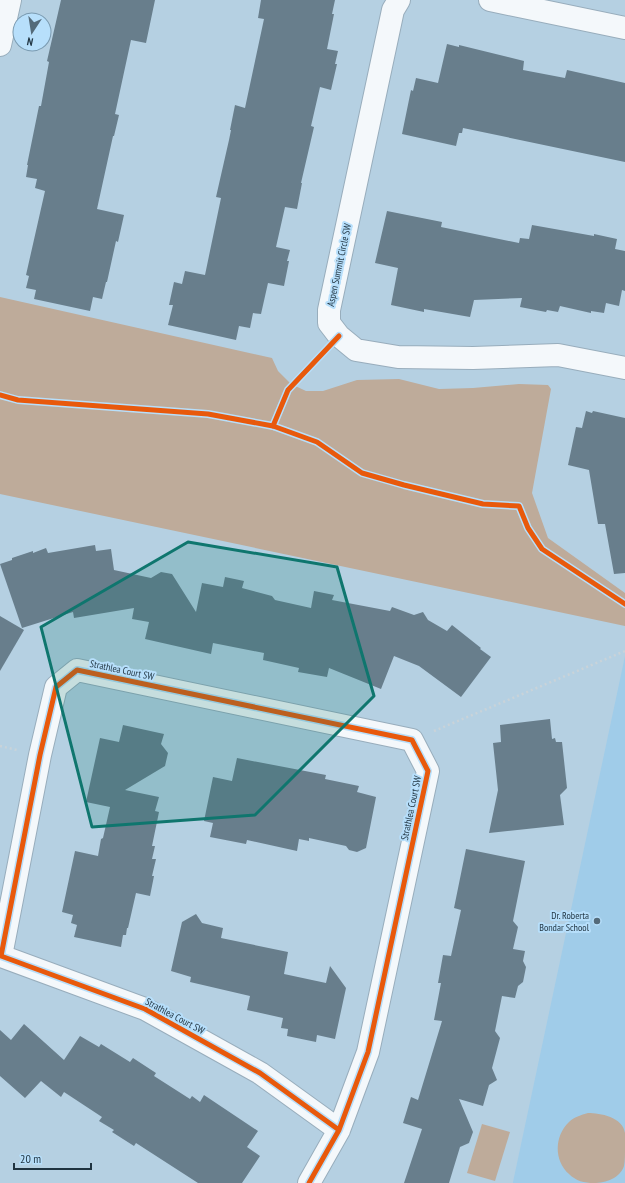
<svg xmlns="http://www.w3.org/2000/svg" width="625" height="1183" font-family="'PT Sans Narrow',sans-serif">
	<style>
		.built { fill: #a0cce9 }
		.green { fill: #beab9a }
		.building { fill: #687e8c }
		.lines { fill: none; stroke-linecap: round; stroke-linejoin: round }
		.street-casing { stroke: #98adbc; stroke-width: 24 }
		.path { stroke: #c9d3d9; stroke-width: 2.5; stroke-dasharray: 2 3; stroke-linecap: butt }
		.street { stroke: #f4f8fb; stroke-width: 22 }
		.cycleway-casing { stroke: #b7dffb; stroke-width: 8 }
		.cycleway { stroke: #e8590c; stroke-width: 5 }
		.marked { fill: #0f766e; fill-opacity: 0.2; stroke: #0f766e; stroke-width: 3; stroke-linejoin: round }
		.poi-dot { fill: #546a79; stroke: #b7dffb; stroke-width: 1.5 }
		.labels { text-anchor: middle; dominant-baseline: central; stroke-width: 4; stroke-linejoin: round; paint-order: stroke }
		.street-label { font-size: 10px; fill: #1f3340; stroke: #b7dffb }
		.poi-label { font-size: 10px; fill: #1f3340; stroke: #b7dffb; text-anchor: end }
	</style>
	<rect width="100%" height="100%" fill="#b5d0e2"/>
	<polygon class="built" points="625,656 625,1183 513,1183 513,1182"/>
	<g class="green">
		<polygon points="0,297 272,358 278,371 291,384 306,391 323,391 357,380 399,379 439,389 473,388 519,384 548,385 551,389 532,493 548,538 625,593 625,626 0,494"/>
		<path d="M 588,1113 C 600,1113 623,1117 625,1133 C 625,1138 625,1143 625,1148 C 625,1154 625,1161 624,1166 C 620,1178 606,1183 594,1183 C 584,1183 576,1181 569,1174 C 554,1161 554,1136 569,1122 C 574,1117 581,1115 588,1113 Z"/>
		<polygon points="482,1124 510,1132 495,1181 467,1173"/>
	</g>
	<g class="building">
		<polygon points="61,0 155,0 146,43 131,40 115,114 119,115 114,136 113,136 97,209 124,215 118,242 116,241 107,282 106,282 102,299 93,297 90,311 34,299 36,290 26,288 29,276 26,275 45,191 35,188 37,179 26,177 28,165 27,165 39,106 41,106 49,62 47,61"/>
		<polygon points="261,0 335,0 332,14 334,14 327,49 338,51 335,64 337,64 331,90 320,87 311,126 314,127 301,183 302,183 297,209 285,207 276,247 290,250 287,261 289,261 284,286 268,283 261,314 253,313 250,328 239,326 236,340 168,325 173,305 169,305 174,282 182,284 185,271 205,275 221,198 216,197 229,140 231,130 230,130 235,105 245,108 264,19 258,18"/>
		<polygon points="447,44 459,47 459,45 524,61 523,70 565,78 567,70 625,83 625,162 463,128 462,133 459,133 456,146 402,134 411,90 413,91 416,78 438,83"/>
		<polygon points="387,211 442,222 441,227 519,243 520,238 529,239 532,225 594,236 594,234 617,239 615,249 625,251 625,291 622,290 619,306 606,303 604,313 591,311 591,313 560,306 558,312 547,310 546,312 520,307 522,298 474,300 470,317 424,309 424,312 391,305 398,268 375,263"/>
		<polygon points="586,411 592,413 593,411 625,418 625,573 614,574 605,524 598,524 589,470 568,465 576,427 582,428"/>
		<polygon points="95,545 96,551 111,549 114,570 151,578 161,572 172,574 196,612 202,583 223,587 225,577 244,581 242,588 272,596 275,600 311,608 314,591 334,595 332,600 390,611 392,607 414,615 423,612 428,620 447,631 452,625 481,648 480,649 491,657 461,697 419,666 394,656 381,689 329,668 327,677 298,672 299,668 263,660 264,653 213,643 211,654 145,639 149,622 132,619 134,608 74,618 73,612 22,628 0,564 12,560 12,558 33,551 33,553 46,548 48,553"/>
		<polygon points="0,616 24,630 0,671"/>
		<polygon points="550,719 552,739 555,738 556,742 562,742 567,788 560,795 564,825 489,833 498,790 493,743 501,742 500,725"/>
		<polygon points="123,725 164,734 161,744 168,753 165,766 125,790 159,797 155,811 159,812 152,846 155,846 152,859 156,859 152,876 154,876 150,896 136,893 128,928 127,928 126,935 123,935 121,947 74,937 77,925 71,923 73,915 62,912 75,851 98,856 101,839 103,838 110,807 86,802 100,738 119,742"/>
		<polygon points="237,758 326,775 325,779 359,786 357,792 376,797 366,848 357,852 349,850 346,846 309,838 309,841 299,839 297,851 247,840 246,844 210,837 213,823 204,821 213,777 232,781"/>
		<polygon points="466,849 525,861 513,921 518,927 513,949 525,951 523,961 526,967 523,982 518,986 515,998 502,996 495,1031 500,1038 492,1068 497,1080 489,1085 483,1106 459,1099 473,1132 469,1143 460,1147 449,1183 404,1183 422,1129 403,1123 411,1097 418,1100 442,1021 434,1020 441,983 438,983 443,955 451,956 461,910 454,908"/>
		<polygon points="196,914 202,923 223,928 221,938 288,952 284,974 326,983 330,966 346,988 335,1039 317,1035 316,1042 287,1036 288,1029 281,1028 283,1018 247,1010 250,996 190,982 191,977 171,971 182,922"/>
		<polygon points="24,1024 64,1060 80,1036 99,1047 101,1044 130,1062 133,1058 156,1073 154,1076 190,1099 192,1096 200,1102 204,1095 258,1131 247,1147 260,1156 242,1183 198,1183 136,1143 134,1146 112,1132 114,1130 99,1121 102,1117 64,1092 61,1097 41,1081 25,1098 0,1076 0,1030 11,1040"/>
	</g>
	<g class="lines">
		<defs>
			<g id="street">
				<polyline points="399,0 393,10 329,310 329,323 339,336 356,350 398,357 473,358 558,355 625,368"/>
				<polyline points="490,0 625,28"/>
				<polyline points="0,45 10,0"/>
				<polyline points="309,1183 339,1130 368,1052 428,771 412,740 77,670 56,687 40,755 1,956 145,1009 260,1073 339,1130"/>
			</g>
		</defs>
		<use href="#street" class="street-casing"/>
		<g class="path">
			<polyline points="434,731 625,651"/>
			<polyline points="0,746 17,750"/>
		</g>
		<use href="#street" class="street"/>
		<defs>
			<g id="cycleway">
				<polyline points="0,395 18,400 208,414 273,426 317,442 362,473 404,485 483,504 519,506 528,528 542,549 625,604"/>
				<polyline points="273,426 288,390 339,336"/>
				<polyline points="309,1183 339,1130 368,1052 428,771 412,740 77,670 56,687 40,755 1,956 145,1009 260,1073 339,1130"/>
			</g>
		</defs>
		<use href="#cycleway" class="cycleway-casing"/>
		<use href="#cycleway" class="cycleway"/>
	</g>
	<path class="marked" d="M 188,542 L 337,567 L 374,696 L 255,815 L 92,827 L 41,627 Z"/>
	<circle class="poi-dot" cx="597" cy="921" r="4"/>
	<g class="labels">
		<g class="street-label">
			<text transform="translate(339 265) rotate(-78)">Aspen Summit Circle SW</text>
			<text transform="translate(122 670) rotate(12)">Strathlea Court SW</text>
			<text transform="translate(411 808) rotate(-78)">Strathlea Court SW</text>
			<text transform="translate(175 1016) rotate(28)">Strathlea Court SW</text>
		</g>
		<g class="poi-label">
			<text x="589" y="915">Dr. Roberta<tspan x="589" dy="12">Bondar School</tspan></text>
		</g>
	</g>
	<g transform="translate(32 32) rotate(192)"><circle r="19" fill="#b7dffb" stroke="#7a9ab0"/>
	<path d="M0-3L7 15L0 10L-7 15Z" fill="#546a79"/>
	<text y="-6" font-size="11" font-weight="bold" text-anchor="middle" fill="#1f3340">N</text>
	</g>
	<path d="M14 1163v6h77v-6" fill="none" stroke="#1f3340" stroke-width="2"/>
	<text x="20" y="1163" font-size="12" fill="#1f3340" stroke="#b7dffb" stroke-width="3" paint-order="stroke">20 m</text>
</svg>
